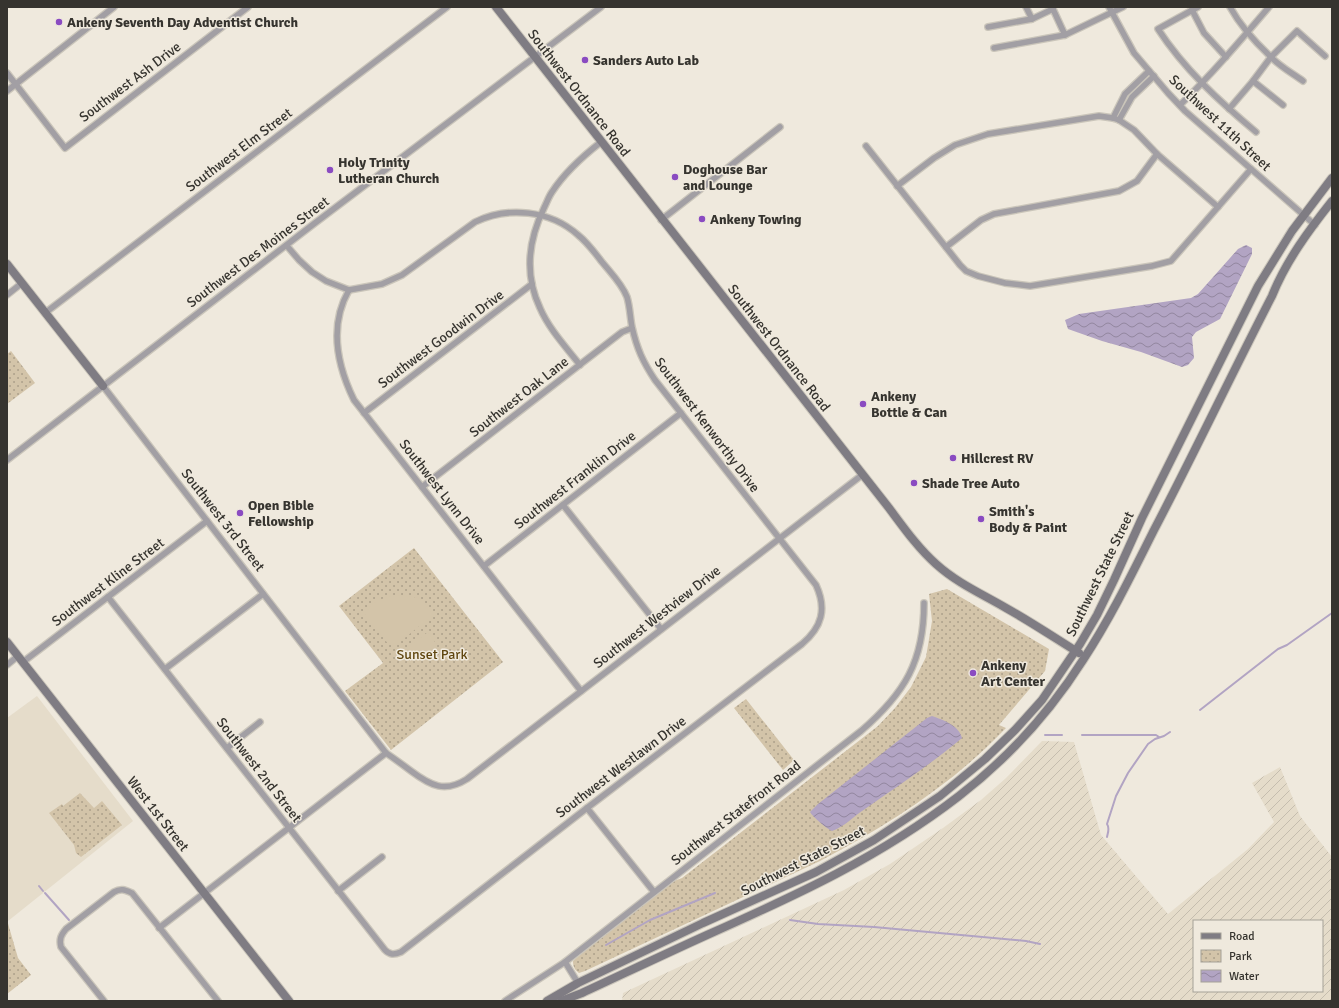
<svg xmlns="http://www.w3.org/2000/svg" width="1339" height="1008" font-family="Signika,sans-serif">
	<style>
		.built { fill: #e5dcca }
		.industrial { fill: url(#industrial-furrows); fill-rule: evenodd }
		.park { fill: url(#park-dots) }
		.garden { fill: #d3c4a9 }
		.water { fill: url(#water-waves) }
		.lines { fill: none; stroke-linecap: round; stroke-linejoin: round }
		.stream { stroke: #b2a4c3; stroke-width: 2 }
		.street-casing { stroke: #cac5ba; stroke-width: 8 }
		.secondary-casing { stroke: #cac5ba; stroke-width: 10 }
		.street { stroke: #a29fa4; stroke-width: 5.5 }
		.secondary { stroke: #7f7c83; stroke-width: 8 }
		.poi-dot { fill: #8a4bc1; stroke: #efe9dd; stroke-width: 1.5 }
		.labels { text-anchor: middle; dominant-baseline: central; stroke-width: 3; stroke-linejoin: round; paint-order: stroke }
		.poi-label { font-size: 14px; font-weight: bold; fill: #36342f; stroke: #efe9dd; text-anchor: start }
		.street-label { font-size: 14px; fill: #36342f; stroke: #efe9dd }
		.park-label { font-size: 14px; fill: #60460f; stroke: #efe9dd }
	</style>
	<defs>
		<pattern id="industrial-furrows" width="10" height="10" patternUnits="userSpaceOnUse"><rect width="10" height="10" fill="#e5dcca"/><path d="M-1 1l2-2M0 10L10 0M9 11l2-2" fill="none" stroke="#c5bdae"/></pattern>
		<pattern id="park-dots" width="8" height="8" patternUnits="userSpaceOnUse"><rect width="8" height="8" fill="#d3c4a9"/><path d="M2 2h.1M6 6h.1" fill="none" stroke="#aca08a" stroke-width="1.8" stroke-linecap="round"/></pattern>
		<pattern id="water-waves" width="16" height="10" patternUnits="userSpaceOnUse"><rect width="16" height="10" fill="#b2a4c3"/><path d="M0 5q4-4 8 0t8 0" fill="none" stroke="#92869f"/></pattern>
	</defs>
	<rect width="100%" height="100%" fill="#efe9dd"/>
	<polygon class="built" points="37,696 133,821 8,921 7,718"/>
	<path class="industrial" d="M 1042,741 L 1074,742 L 1101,835 L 1168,914 L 1248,849 L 1274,822 L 1252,783 L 1280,767 L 1300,816 L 1332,857 L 1332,1001 L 622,1001 L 623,993 L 844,890 L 890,864 L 943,828 L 981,800 L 1006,778 ZM 1194,921 L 1322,921 L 1322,991 L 1194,991 Z"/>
	<g class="park">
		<polygon points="11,351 35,383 7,404 7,354"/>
		<polygon points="414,548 503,662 391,750 345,691 383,663 339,606"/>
		<path d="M 947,589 L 1049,649 L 1045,671 L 999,725 L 1006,728 L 1002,732 C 950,786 886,826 820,861 L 585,971 L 579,973 C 575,970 573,967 573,961 L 581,954 L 674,881 L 682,878 L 878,726 L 895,708 L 911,687 L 926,657 L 932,621 L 929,594 Z"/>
		<polygon points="746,699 794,760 783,770 734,708"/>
		<polygon points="80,793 94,808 102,801 122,825 81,857 76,853 74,845 49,813 62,804 63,806"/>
		<polygon points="7,920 18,958 31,975 7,994"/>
	</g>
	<g class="garden">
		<path d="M 397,595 C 419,597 420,596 433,615 L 396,645 L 389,645 L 363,612 L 378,600 Z"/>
		<polygon points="428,632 437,645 417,660 407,648"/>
	</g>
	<g class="water">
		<polygon points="1246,245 1252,248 1252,254 1220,319 1196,332 1192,337 1194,358 1188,365 1182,367 1141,352 1102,341 1068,329 1065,320 1079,314 1191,298 1198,294 1238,249"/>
		<path d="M 932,716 C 943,720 959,725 962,738 C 931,764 898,786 865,809 C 854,816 844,827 832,831 C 827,829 812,816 810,812 L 818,804 L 927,718 Z"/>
	</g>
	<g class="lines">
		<g class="stream">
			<polyline points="1200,710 1278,649 1287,645 1332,613"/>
			<polyline points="1045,735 1062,735"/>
			<polyline points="1082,735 1156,735 1159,737"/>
			<path d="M 1107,837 C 1108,832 1110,828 1107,824 L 1116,796 L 1128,773 L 1148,744 L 1155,739 L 1164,736 L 1170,732"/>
			<polyline points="39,886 43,891"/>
			<polyline points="45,893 69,920"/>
			<polyline points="790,920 818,924 874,927 1026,941 1040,944"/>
			<polyline points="606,945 650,920 715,893"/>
		</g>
		<defs>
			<g id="street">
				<polyline points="1026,7 1032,19"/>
				<polyline points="1052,7 1065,35 1123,7"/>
				<polyline points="1109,7 1134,53 1168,93 1185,111 1315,225"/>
				<path d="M 1198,7 L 1158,29 C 1184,69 1219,101 1256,132"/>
				<path d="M 1230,7 C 1240,25 1255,42 1270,56 C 1279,66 1292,73 1303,81"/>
				<polyline points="1192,10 1204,33 1226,57"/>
				<polyline points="988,27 1032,19 1053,9"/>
				<polyline points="994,48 1065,35"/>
				<polyline points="7,73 65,148 248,7"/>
				<polyline points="1253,81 1283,105"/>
				<polyline points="7,91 114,7"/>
				<path d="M 1180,105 C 1212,74 1240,41 1269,7"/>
				<polyline points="1229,109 1253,81 1271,57 1297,31 1325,56"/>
				<polyline points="1113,118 1125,94 1149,71"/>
				<polyline points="1119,120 1132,97 1154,76"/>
				<polyline points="866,146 960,265 966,271 978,276 1005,283 1030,286 1152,266 1171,261 1251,169"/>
				<polyline points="897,186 934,158 955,145 988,134 1099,116 1113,118 1119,120 1134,130 1157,154 1218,207"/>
				<polyline points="661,220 780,127"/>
				<polyline points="946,247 981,220 994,214 1119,191 1137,181 1157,154"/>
				<path d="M 349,290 C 329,325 337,365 354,400 L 581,691"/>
				<polyline points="7,295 22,283"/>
				<polyline points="45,313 447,7"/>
				<path d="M 580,365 C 566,347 549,329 540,308 C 524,274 528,241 544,208 C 547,202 549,196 552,192 C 565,172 583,156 601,142"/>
				<path d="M 103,386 L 386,753 C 395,759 403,765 411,771 C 431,786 445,793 467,779 L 862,475"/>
				<polyline points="364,413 532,284"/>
				<polyline points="7,460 315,223 601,7"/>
				<polyline points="422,487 622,332 632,328"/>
				<polyline points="563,505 661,629"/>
				<polyline points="484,566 681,413"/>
				<path d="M 108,597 L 385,950 C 390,955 394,955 401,952 L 587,808 L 802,644 C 822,627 827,609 816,585 L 655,380 C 643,362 637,349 632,327 C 630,317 630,307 627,297 C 622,284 611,273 602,262 C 595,253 587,242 578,235 C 550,210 508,206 475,222 L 402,275 L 382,284 L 349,290 L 326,281 L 312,272 L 299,260 L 287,246"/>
				<polyline points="23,662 207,521"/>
				<polyline points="7,665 18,656"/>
				<polyline points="165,669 263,594"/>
				<polyline points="227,748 260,722"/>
				<polyline points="587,808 654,892"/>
				<polyline points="338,891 382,857"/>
				<polyline points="159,928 386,753"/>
				<polyline points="565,962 578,983"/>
				<path d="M 104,1001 L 61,947 C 59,939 61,935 66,929 L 114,892 C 121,888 125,890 132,893 L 218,1001"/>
				<path d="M 505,1001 L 565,962 L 861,731 C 905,693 924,661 924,603"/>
			</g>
			<g id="secondary">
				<path d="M 496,7 L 889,508 C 904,528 918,548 936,564 C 957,583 982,594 1006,608 C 1031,622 1055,638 1079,653"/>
				<polyline points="7,264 103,386"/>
				<polyline points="7,642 289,1001"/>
				<polyline points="547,1001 578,983 703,923 816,872 874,840 940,796 985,759 1015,730 1042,700 1080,644 1097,615 1114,580 1142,518 1258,286 1292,231 1332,178"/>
				<path d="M 561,1001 L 582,993 C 623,974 665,954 707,935 C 797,895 880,857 959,796 C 1007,759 1050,712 1083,660 C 1110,619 1132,574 1154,530 C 1195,452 1232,373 1272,296 C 1286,261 1309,230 1332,201"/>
			</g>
		</defs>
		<use href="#street" class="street-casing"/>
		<use href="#secondary" class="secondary-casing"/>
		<use href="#street" class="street"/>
		<use href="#secondary" class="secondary"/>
	</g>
	<g class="poi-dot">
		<circle cx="59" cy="22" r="4"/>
		<circle cx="585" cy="60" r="4"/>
		<circle cx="330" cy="170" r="4"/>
		<circle cx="675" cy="177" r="4"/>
		<circle cx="702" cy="219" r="4"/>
		<circle cx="863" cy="404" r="4"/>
		<circle cx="953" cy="458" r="4"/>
		<circle cx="914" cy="483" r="4"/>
		<circle cx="240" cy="513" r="4"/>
		<circle cx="981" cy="519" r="4"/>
		<circle cx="973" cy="673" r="4"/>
	</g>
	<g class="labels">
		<g class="poi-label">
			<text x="67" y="22">Ankeny Seventh Day Adventist Church</text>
			<text x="593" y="60">Sanders Auto Lab</text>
			<text x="338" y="162">Holy Trinity<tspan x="338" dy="16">Lutheran Church</tspan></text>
			<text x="683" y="169">Doghouse Bar<tspan x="683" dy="16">and Lounge</tspan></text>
			<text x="710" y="219">Ankeny Towing</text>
			<text x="871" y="396">Ankeny<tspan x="871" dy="16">Bottle &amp; Can</tspan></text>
			<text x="961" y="458">Hillcrest RV</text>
			<text x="922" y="483">Shade Tree Auto</text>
			<text x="248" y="505">Open Bible<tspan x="248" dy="16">Fellowship</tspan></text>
			<text x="989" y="511">Smith's<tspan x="989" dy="16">Body &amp; Paint</tspan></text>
			<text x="981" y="665">Ankeny<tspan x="981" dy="16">Art Center</tspan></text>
		</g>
		<g class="street-label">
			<text transform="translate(130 82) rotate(-37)">Southwest Ash Drive</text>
			<text transform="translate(579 93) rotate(52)">Southwest Ordnance Road</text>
			<text transform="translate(1220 123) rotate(43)">Southwest 11th Street</text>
			<text transform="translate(239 150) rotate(-37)">Southwest Elm Street</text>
			<text transform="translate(258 252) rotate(-37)">Southwest Des Moines Street</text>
			<text transform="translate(441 339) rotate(-37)">Southwest Goodwin Drive</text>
			<text transform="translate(779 348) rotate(52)">Southwest Ordnance Road</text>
			<text transform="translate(519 397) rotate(-38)">Southwest Oak Lane</text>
			<text transform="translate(707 425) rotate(53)">Southwest Kenworthy Drive</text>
			<text transform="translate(575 480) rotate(-38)">Southwest Franklin Drive</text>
			<text transform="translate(442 492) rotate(52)">Southwest Lynn Drive</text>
			<text transform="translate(223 520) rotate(52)">Southwest 3rd Street</text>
			<text transform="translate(1100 574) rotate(-64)">Southwest State Street</text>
			<text transform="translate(108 582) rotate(-37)">Southwest Kline Street</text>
			<text transform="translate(657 617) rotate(-38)">Southwest Westview Drive</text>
			<text transform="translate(621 767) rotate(-37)">Southwest Westlawn Drive</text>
			<text transform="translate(259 770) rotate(52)">Southwest 2nd Street</text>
			<text transform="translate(736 813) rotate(-38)">Southwest Statefront Road</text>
			<text transform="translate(158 814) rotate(52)">West 1st Street</text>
			<text transform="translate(803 861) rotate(-27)">Southwest State Street</text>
		</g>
		<g class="park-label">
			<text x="432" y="654">Sunset Park</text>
		</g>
	</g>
	<rect width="1339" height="1008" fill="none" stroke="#36342f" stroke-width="16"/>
	<rect x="1193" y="920" width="130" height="72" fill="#efe9dd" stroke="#a5a197"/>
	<rect x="1201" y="933" width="20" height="6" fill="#7f7c83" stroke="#a5a197"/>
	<text x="1229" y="940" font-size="12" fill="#36342f">Road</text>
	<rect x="1201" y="950" width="20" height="12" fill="url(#park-dots)" stroke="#a5a197"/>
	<text x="1229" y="960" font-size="12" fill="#36342f">Park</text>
	<rect x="1201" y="970" width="20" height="12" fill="url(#water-waves)" stroke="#a5a197"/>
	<text x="1229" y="980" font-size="12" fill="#36342f">Water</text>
</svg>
